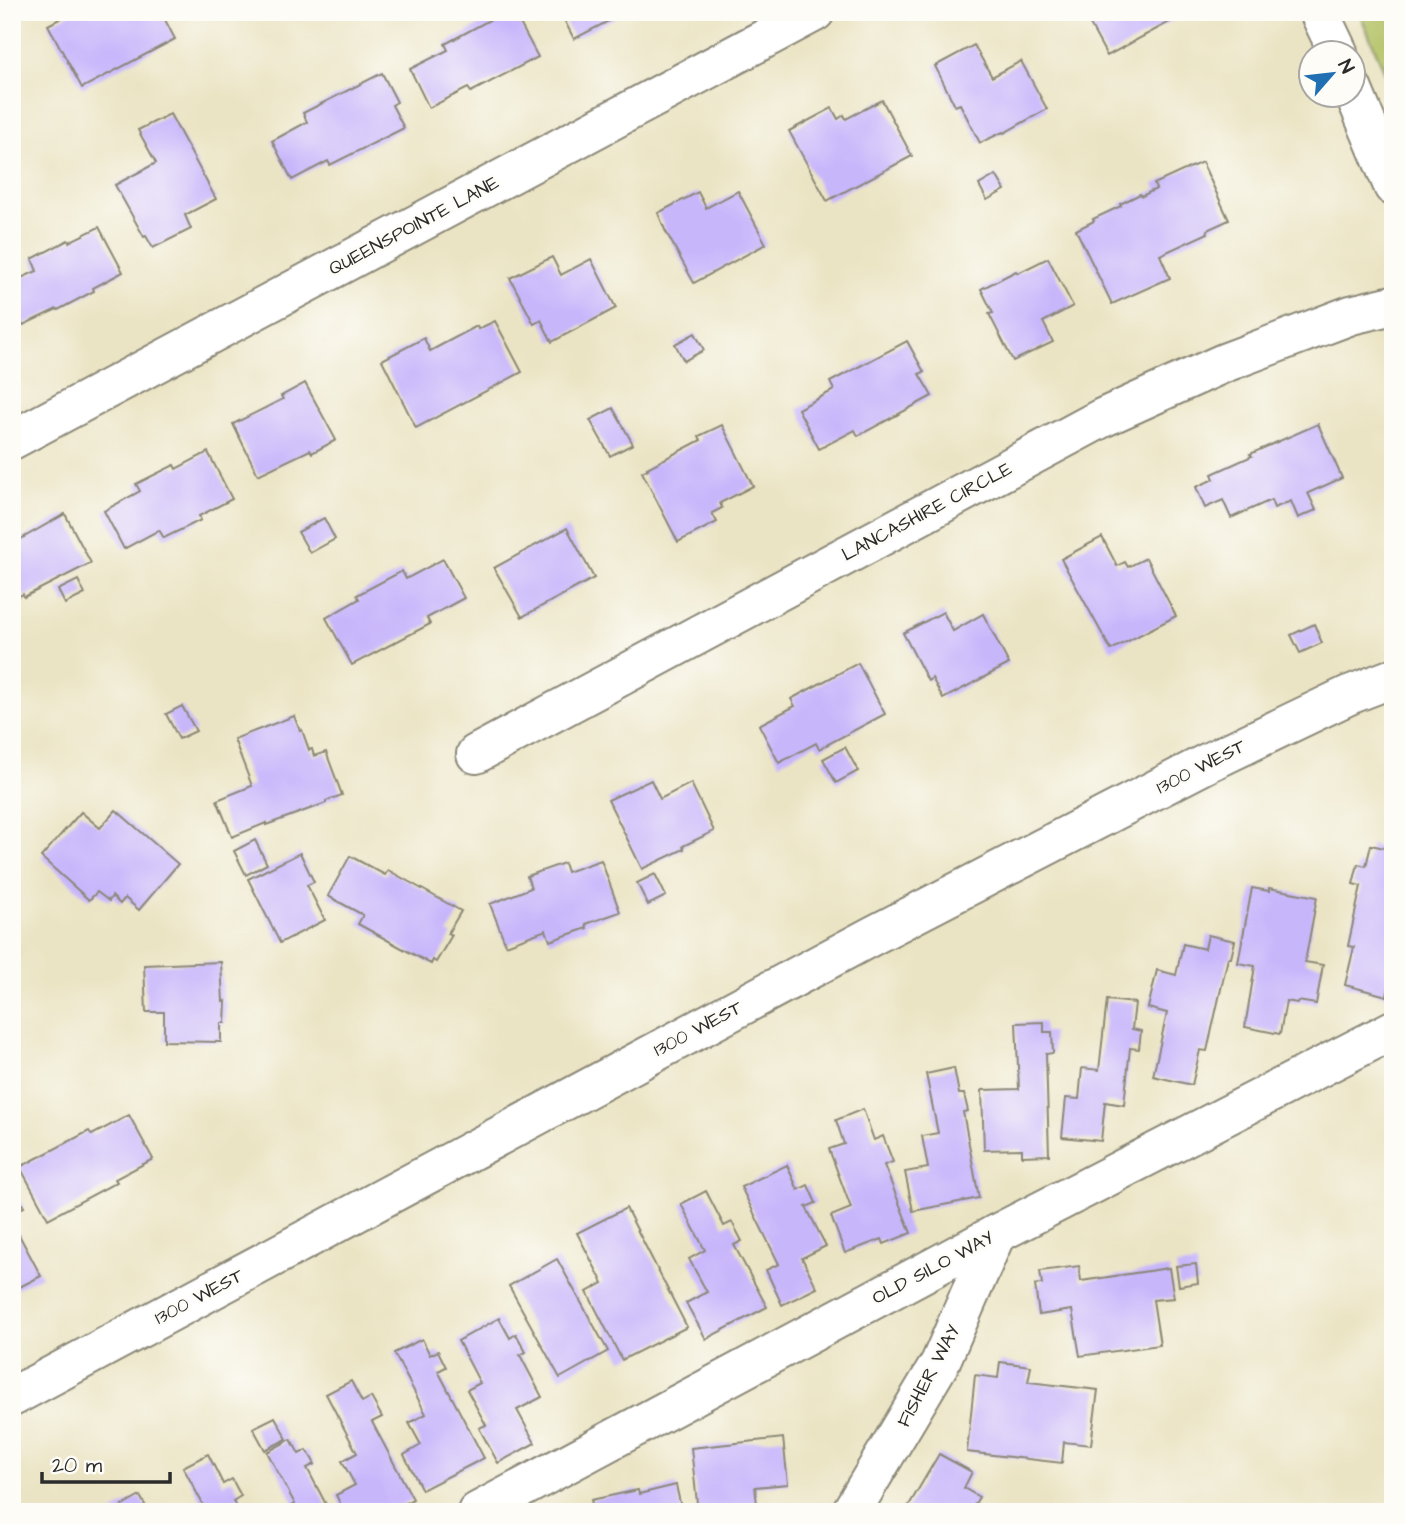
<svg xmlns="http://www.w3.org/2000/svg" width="1405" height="1524" font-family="'Architects Daughter',sans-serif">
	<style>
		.green { fill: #b2c164; stroke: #6e7648; stroke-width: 2 }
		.building { fill: #c8b6fb }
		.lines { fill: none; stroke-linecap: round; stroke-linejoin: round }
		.minor-casing { stroke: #8b8878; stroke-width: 42 }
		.minor { stroke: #fff; stroke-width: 38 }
		.labels { text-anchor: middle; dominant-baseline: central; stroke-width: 5; stroke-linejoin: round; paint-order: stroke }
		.street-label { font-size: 19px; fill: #2b2b2b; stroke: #fdfcf7 }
	</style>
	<rect width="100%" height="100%" fill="#fdfcf7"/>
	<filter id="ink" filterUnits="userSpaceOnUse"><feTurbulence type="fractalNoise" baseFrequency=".0143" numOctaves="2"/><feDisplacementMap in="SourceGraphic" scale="14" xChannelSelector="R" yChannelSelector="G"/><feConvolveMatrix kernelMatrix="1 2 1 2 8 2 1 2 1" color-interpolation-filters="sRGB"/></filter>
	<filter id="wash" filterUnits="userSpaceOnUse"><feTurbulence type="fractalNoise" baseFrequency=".00686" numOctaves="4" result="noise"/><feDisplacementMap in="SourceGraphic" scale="28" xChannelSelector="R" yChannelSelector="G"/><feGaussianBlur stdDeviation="1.57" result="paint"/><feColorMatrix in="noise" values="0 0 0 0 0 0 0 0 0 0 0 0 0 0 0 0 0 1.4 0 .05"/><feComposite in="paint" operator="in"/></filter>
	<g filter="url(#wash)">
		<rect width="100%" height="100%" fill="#ebe4c4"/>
		<polygon class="green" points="1359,12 1393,12 1393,91"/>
		<g id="blocks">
			<g class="building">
				<polygon points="73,12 161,12 175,39 82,88 48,25"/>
				<polygon points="504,12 514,12 538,57 471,92 468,88 429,108 410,69 448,50 445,44"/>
				<polygon points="560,12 626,12 574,39"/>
				<polygon points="1083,12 1188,12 1107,56"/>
				<polygon points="974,45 992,77 1021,61 1047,109 1004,133 1003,132 980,143 960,104 955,106 935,66"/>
				<polygon points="382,73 397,102 392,105 404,128 330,165 328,161 292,180 272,141 307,122 303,113"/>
				<polygon points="882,100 912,156 827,201 789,131 832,108 838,119 844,115 846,119"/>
				<polygon points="170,114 216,199 185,215 191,229 153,248 146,236 144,237 115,185 156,163 138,130"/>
				<polygon points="1202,162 1229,220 1207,230 1208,233 1160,255 1170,278 1112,304 1076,230 1094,221 1093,219 1121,206 1120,204 1140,194 1142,196 1156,189 1154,184"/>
				<polygon points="996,175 1005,190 987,200 979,185"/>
				<polygon points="738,191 766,244 694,283 665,230 658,213 698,192 706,208"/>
				<polygon points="99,227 123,272 93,288 94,291 58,310 57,309 17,328 12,318 12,282 37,271 32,259 68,240 69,242"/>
				<polygon points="552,257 561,275 591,259 616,308 552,342 541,320 534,324 510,278"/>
				<polygon points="1048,258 1073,306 1043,322 1053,342 1013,361 989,314 993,313 981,289 1016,271 1018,273"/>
				<polygon points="495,321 522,372 416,428 382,360 424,338 430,351 477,326 478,329"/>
				<polygon points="695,333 704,350 684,361 675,344"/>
				<polygon points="907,341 924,372 919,374 932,396 858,436 855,430 819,449 798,409 834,390 830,382"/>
				<polygon points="305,383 336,440 312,453 310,450 258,475 233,424 283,399 281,396"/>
				<polygon points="613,408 633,444 610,456 590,420"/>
				<polygon points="1318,424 1342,478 1308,493 1316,510 1298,518 1291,501 1274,508 1271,500 1231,518 1223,500 1205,508 1196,487 1214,479 1212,474 1252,456 1250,454"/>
				<polygon points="722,425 753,486 720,503 722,508 712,513 717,522 678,542 642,472 648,469 647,468 701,440 699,436"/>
				<polygon points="208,452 232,499 199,516 201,520 164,538 159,530 124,549 104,511 140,491 136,484 174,465 176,469"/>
				<polygon points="65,514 91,563 24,597 23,594 12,599 12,544"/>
				<polygon points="324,518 335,539 310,553 298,532"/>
				<polygon points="567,528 594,578 522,617 494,568"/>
				<polygon points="1102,537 1117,566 1125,562 1128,567 1146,558 1176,616 1111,650 1061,559"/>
				<polygon points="443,559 464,598 427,618 430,624 352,665 326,618 359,599 357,595 402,571 406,579"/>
				<polygon points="78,580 85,594 65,604 58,590"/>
				<polygon points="943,612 953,631 983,614 1009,664 943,699 932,678 928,681 903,633"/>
				<polygon points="1314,624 1322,643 1300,653 1291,635"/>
				<polygon points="858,663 885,714 819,749 816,743 779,763 759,725 795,706 791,699"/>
				<polygon points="182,706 196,731 179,739 166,714"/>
				<polygon points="294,716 300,731 302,730 309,750 312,749 314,756 326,752 342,795 326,801 326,803 266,825 266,823 232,837 217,800 252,786 234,739"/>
				<polygon points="845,747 858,771 836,783 823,759"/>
				<polygon points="651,780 660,799 691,783 714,831 683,846 684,849 642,869 608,800"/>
				<polygon points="116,810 178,864 139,910 125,898 120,904 112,896 109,901 97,892 89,900 41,857 81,812 100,828"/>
				<polygon points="255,840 267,864 246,875 234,851"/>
				<polygon points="1371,845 1393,850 1393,971 1387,996 1345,985 1354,947 1348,946 1361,886 1353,884 1358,864 1366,866"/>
				<polygon points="300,853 314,882 307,885 325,920 280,943 248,879"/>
				<polygon points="350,856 385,875 388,870 461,911 448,933 452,935 436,962 433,960 431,964 358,924 363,915 328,896"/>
				<polygon points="601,860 620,912 586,924 587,928 550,941 546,930 506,945 490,904 531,888 527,876 564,863 567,872"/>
				<polygon points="655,874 666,896 648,905 637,883"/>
				<polygon points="1252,888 1269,891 1269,888 1317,897 1305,962 1323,965 1316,1004 1298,1001 1297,1003 1286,1001 1280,1034 1245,1027 1255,966 1238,963"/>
				<polygon points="1208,935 1235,941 1231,958 1228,958 1207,1051 1200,1050 1192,1085 1153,1076 1167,1013 1148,1008 1157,970 1176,975 1183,944 1205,949"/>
				<polygon points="221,962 223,1002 226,1001 225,1023 221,1023 221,1042 164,1041 164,1012 146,1012 144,965"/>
				<polygon points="1107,1000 1135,1003 1132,1029 1141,1031 1139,1049 1130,1048 1124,1105 1105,1102 1101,1141 1062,1137 1066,1098 1079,1099 1082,1068 1099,1070"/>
				<polygon points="1044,1022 1044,1032 1052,1032 1053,1053 1046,1054 1049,1155 1022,1156 1022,1149 984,1150 982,1090 1019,1089 1016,1023"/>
				<polygon points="954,1068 959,1094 964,1094 968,1111 963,1112 979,1198 913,1211 905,1172 928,1168 922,1136 938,1133 926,1074"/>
				<polygon points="863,1109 874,1140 883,1136 893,1162 884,1165 911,1233 884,1244 882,1239 845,1253 831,1216 851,1208 829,1149 844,1144 836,1120"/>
				<polygon points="129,1115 153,1159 115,1179 117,1182 48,1219 20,1167 89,1131 92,1135"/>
				<polygon points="787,1165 798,1190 808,1185 816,1203 806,1207 826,1246 802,1258 817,1288 782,1305 766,1270 779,1264 741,1187"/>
				<polygon points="12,1186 24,1207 12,1213"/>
				<polygon points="706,1191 724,1226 732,1222 742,1241 734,1245 767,1307 706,1339 686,1303 707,1292 689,1259 705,1250 681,1204"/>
				<polygon points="626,1208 687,1327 622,1360 587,1292 603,1283 577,1233"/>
				<polygon points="18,1233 41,1276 12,1291 12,1237"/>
				<polygon points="557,1259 608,1351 560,1378 509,1286"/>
				<polygon points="1196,1264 1198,1283 1179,1286 1176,1266"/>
				<polygon points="1079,1266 1081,1281 1169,1268 1174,1298 1153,1300 1160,1345 1080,1356 1072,1310 1039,1315 1035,1285 1042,1284 1040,1271"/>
				<polygon points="499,1318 510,1338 516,1334 526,1352 520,1355 542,1397 517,1410 535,1443 498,1463 479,1428 486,1425 467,1390 480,1383 458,1341"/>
				<polygon points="422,1339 430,1355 438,1351 446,1367 438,1371 484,1458 422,1490 404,1455 421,1445 409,1423 426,1414 394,1353"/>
				<polygon points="1000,1362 1031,1366 1028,1382 1098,1390 1091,1445 1064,1442 1062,1463 967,1452 975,1375 998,1378"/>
				<polygon points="351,1381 362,1402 371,1397 382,1417 372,1422 413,1499 389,1512 344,1512 336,1495 355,1485 342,1461 357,1453 326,1394"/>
				<polygon points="275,1417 287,1439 265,1450 253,1428"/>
				<polygon points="783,1438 788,1484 755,1487 758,1512 698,1512 691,1448"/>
				<polygon points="291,1439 299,1454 307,1450 315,1464 307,1468 330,1512 279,1512 295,1504 267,1452"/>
				<polygon points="208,1454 223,1484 232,1479 241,1496 233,1501 238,1512 207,1512 183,1467"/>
				<polygon points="939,1454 972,1472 964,1488 979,1497 970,1512 905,1512"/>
				<polygon points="676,1485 682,1512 594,1512 591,1500 638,1490 639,1494"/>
				<polygon points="140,1496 149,1512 112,1512"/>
			</g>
		</g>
	</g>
	<g filter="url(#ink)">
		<use href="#blocks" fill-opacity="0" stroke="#8b8878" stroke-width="2"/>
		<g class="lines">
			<defs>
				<g id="minor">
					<polyline points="1319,12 1338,52"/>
					<polyline points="1352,88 1393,186"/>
					<polyline points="12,440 815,12"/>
					<polyline points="476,754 1102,418 1224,363 1351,315 1393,305"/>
					<polyline points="12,1397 874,935 1207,763 1349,695 1393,678"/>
					<polyline points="477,1512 996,1234 1393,1030"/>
					<polyline points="851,1512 940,1363 996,1234"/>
				</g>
			</defs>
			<use href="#minor" class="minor-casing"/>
			<use href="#minor" class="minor"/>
		</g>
	</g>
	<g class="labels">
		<g class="street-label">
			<text transform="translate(414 226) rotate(-28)">QUEENSPOINTE LANE</text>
			<text transform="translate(927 512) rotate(-28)">LANCASHIRE CIRCLE</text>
			<text transform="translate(1201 767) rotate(-27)">1300 WEST</text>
			<text transform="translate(698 1029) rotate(-28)">1300 WEST</text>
			<text transform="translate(933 1268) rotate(-28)">OLD SILO WAY</text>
			<text transform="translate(199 1297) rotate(-28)">1300 WEST</text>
			<text transform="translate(929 1376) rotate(-62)">FISHER WAY</text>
		</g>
	</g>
	<rect width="1405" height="1524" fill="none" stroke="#fdfcf7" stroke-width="42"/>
	<g transform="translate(1332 74) rotate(62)"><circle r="33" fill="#fdfcf7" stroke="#a9a8a5" stroke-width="2"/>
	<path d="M0-5L12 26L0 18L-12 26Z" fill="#1f6fb2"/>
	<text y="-10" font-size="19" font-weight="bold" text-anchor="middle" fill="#2b2b2b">N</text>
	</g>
	<path d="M42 1472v10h128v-10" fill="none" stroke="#2b2b2b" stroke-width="3.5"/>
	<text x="52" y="1472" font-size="21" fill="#2b2b2b" stroke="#fdfcf7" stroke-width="5" paint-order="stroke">20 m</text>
</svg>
